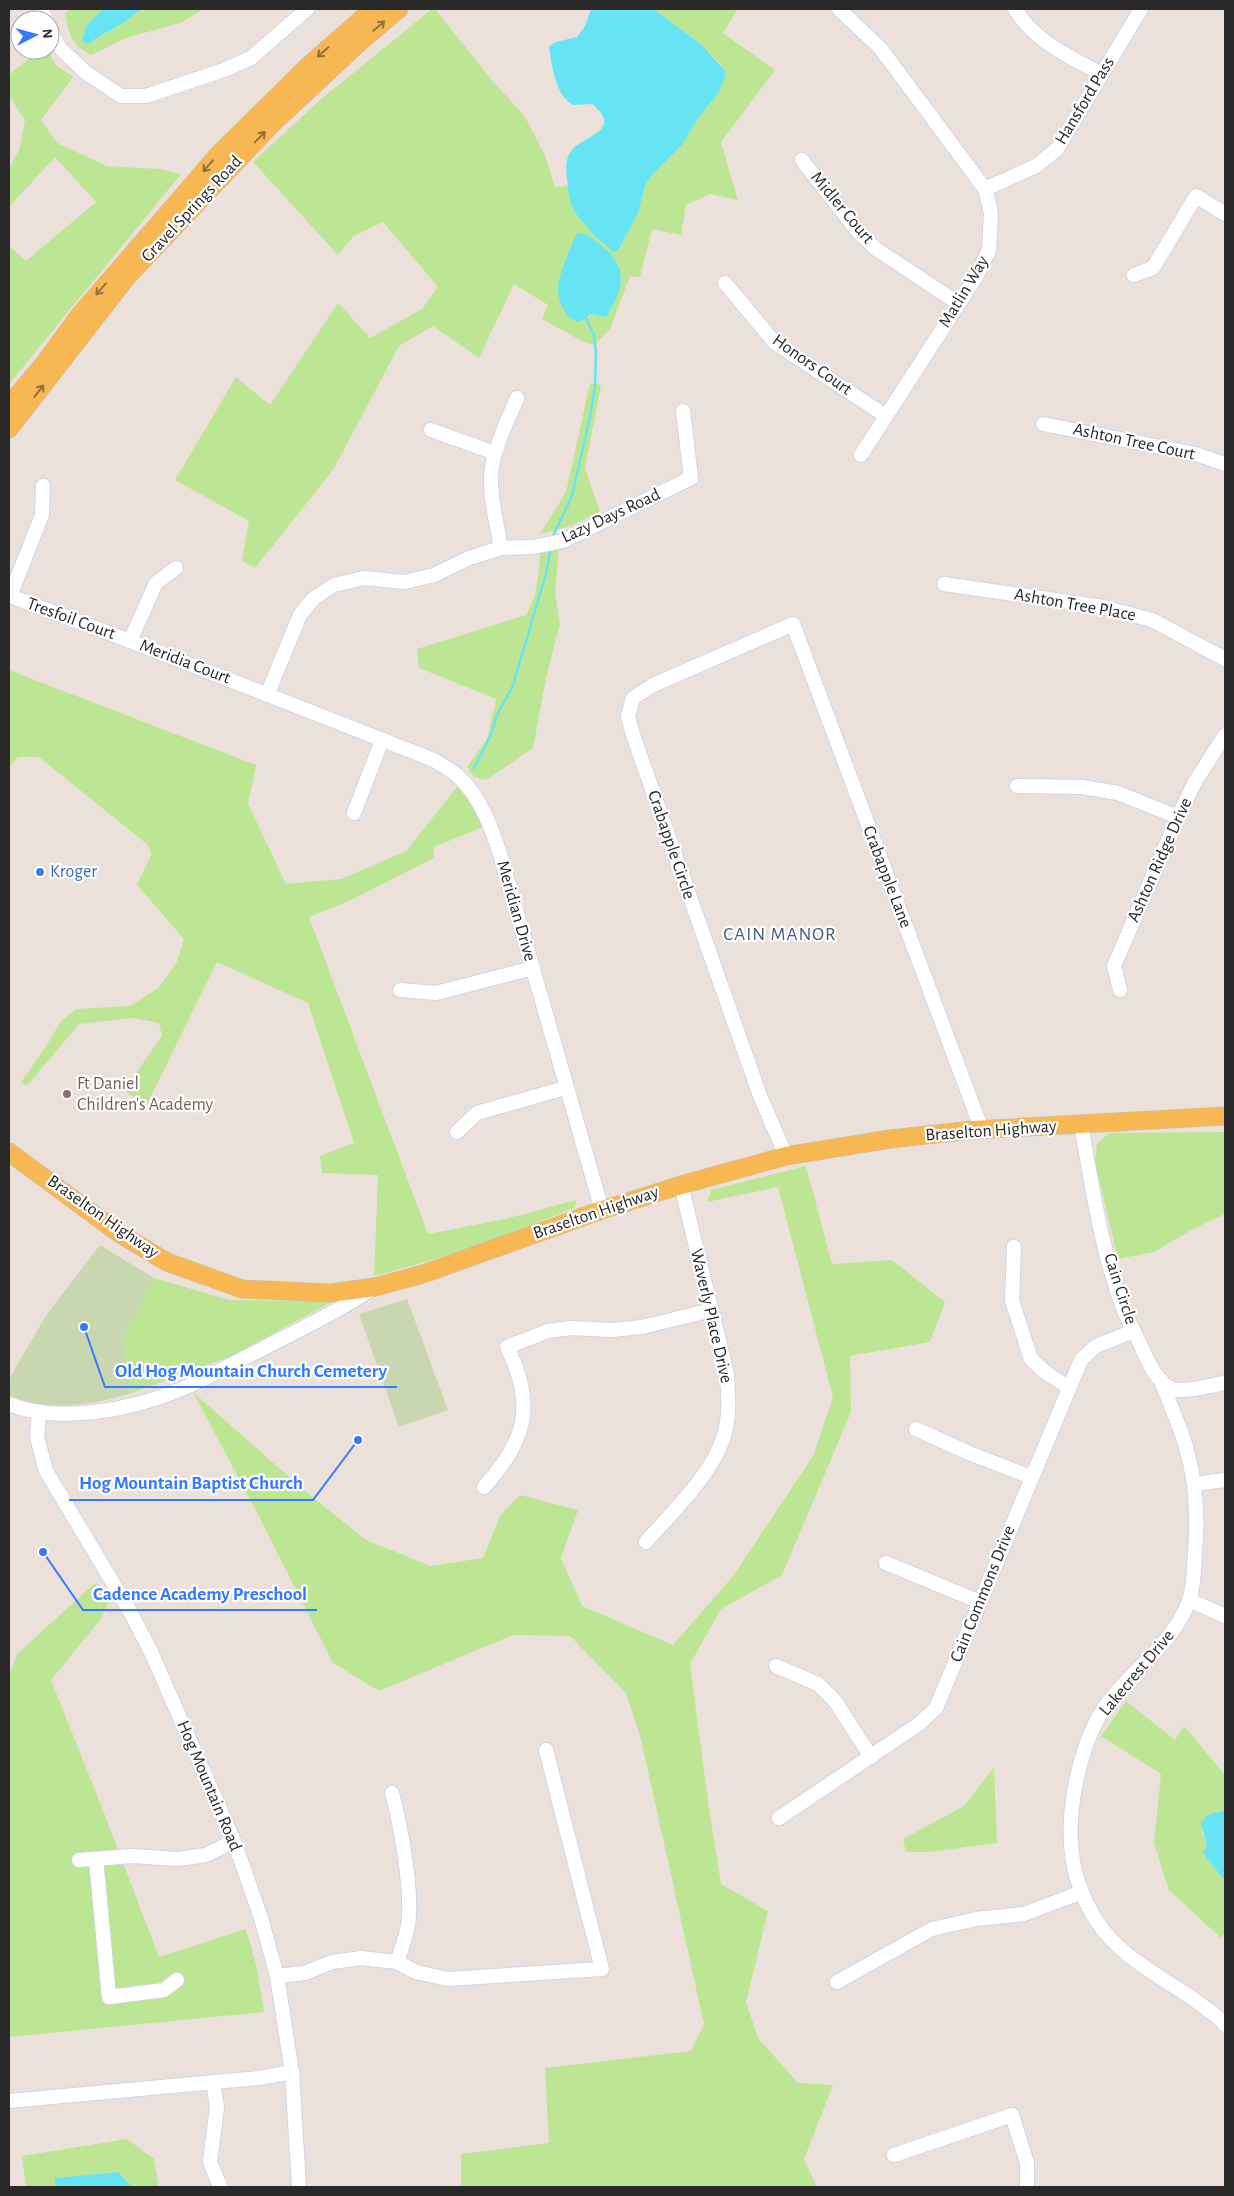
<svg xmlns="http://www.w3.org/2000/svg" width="1234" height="2196" font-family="'Alegreya Sans',sans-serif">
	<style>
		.green { fill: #bce693; fill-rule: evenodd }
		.cemetery { fill: #c9d7b0 }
		.water { fill: #66e4f4 }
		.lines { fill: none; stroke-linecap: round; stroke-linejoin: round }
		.stream { stroke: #66e4f4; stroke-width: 2.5 }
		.minor-casing { stroke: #cfd6e3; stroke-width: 16 }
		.major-casing { stroke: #c3c3c3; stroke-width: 19 }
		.minor { stroke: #fff; stroke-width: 14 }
		.major { stroke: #f7b853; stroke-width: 18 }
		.oneway { stroke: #90703e }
		.shop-dot { fill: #3f7fe0; stroke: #fff; stroke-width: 2 }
		.education-dot { fill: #8d6e63; stroke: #fff; stroke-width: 2 }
		.labels { text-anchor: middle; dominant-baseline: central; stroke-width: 4.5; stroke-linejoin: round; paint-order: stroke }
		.street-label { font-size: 18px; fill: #292929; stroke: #fff }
		.shop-label { font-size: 18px; fill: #366cbe; stroke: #fff; text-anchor: start }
		.education-label { font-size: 18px; fill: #785e54; stroke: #fff; text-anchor: start }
		.neighbourhood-label { font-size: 19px; letter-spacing: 1px; fill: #47597b; stroke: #fff }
		.leader { fill: none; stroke: #3479ff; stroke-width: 2 }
		.callout-dot { fill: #3479ff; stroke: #fff; stroke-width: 2 }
		.callout-label { font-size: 19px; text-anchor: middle; font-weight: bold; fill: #3479ff; stroke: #fff; stroke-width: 4.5; stroke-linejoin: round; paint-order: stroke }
	</style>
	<rect width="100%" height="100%" fill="#ece1da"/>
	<g class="green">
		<path d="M 71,9 L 103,9 L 86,26 L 89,44 L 143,9 L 204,9 L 180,23 L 126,38 L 91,55 C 71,45 69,34 65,13 Z"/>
		<path d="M 432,9 L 435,9 L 495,84 L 524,115 L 544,153 L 555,187 L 568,186 L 569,190 L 614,252 L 618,251 L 638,213 L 646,183 L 653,174 L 682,145 L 698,118 L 717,95 L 725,77 L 721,65 L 701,44 L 653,9 L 738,9 L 723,33 L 775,70 L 721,142 L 738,200 L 710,194 L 686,205 L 681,235 L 652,229 L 640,277 L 630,276 L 610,329 L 594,345 L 584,342 L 542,319 L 548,305 L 514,284 L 479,358 L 433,326 L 399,346 L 333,470 L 255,568 L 242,561 L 249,521 L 175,480 L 236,377 L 270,405 L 338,303 L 370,338 L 422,309 L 438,287 L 383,222 L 354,236 L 338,255 L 253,162 L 320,100 ZM 595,241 C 628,268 627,281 606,317 L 591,314 L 583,321 L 577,321 L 558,289 L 571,245 Z"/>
		<polygon points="40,50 48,50 56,65 73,77 41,120 57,143 107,166 159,169 181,174 9,384 9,246 26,261 96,202 55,157 9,207 9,168 19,150 25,120 9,96 9,72 10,74"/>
		<polygon points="590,383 601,385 585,469 600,512 570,526 540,534 566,492"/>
		<path d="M 559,548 L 555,592 L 560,624 L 546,678 L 533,748 L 486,780 L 474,777 L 467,767 L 487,739 L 496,699 L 419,668 L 417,649 L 526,615 C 537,596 539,575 540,552 Z"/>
		<path d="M 9,670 L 256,765 L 248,804 L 286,884 L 341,879 L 406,851 L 458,786 L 471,803 L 483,827 L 434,847 L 434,858 L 349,901 L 309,917 L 428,1234 L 505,1219 L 576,1200 L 575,1207 C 508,1236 445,1258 374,1276 L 378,1175 L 322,1173 L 320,1156 L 354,1143 L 308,1003 L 217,962 L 146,1106 L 124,1090 L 162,1036 L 159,1023 L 133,1018 L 79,1024 L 27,1086 L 21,1082 L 45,1048 L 61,1021 L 76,1009 L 130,1006 L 158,988 L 177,962 L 184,939 L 137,885 L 151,855 L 148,845 L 39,757 L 18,757 L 9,767 Z"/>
		<polygon points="1225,1132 1225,1214 1193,1229 1154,1252 1118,1259 1095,1162 1097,1143 1110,1133"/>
		<polygon points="806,1166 832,1264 892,1260 945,1302 930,1342 850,1356 851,1412 782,1575 721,1609 690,1664 709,1809 721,1884 768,1911 746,2002 758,2038 798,2083 833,2085 804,2159 817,2187 461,2187 461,2154 549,2143 545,2068 691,2051 704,2024 641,1739 626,1693 570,1636 513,1635 379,1691 333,1663 252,1503 193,1392 306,1492 366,1540 431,1566 483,1558 500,1516 520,1495 578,1510 561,1558 582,1606 673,1645 733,1576 813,1456 833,1397 778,1187 707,1202 711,1190"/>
		<polygon points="154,1278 229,1300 333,1301 234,1355 132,1393 123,1339"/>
		<polygon points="95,1583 111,1598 100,1620 51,1680 101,1805 159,1957 246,1929 257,1968 264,2012 9,2037 9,1674 18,1653"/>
		<polygon points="1126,1701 1175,1740 1184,1726 1225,1775 1225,1810 1218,1811 1202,1832 1207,1846 1203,1853 1225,1881 1225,1933 1221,1938 1169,1890 1154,1843 1161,1774 1101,1736"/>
		<polygon points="994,1767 997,1843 929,1852 906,1852 903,1839 964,1806"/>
		<polygon points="127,2139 154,2159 159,2187 132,2187 118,2172 55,2178 55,2187 26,2187 22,2156"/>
	</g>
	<g class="cemetery">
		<path d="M 100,1245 L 154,1278 L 123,1339 L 132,1393 C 98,1405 42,1412 9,1397 L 9,1379 L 47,1314 Z"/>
		<polygon points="407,1299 448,1410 399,1427 359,1314"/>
	</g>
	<g class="water">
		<path d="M 103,9 L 143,9 C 136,12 133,16 127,20 C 115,29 102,33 89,44 L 84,43 L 82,40 L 86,26 Z"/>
		<path d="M 591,9 L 653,9 L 701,44 L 725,71 L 725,78 L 717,95 L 698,118 L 682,145 L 653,174 L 646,183 L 638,213 L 618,251 L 614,252 C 599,240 581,224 572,206 C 569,198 568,188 567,179 C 566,171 565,160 570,153 C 579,136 626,132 592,104 L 573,105 C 556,96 551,64 549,46 L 556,42 L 577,37 L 585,26 Z"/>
		<path d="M 580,233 C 589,234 597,242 603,247 C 631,271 622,290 606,317 L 591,314 C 588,316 585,320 581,321 C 567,324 558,300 558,290 C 557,279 571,245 577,234 Z"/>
		<polygon points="1225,1810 1225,1881 1203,1853 1207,1846 1201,1823 1207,1815"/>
		<polygon points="118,2172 132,2187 55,2187 55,2178"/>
	</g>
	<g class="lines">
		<g class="stream">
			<polyline points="553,536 572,496 590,417 595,387 596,352 594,335 585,316"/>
			<polyline points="474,768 491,735 497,715 512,688 546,574 550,551"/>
		</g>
		<defs>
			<g id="minor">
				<polyline points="41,9 46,20"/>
				<polyline points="839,9 881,49 985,189 991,213 989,250 976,277 861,455"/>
				<path d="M 1015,9 C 1034,41 1069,56 1101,74"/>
				<polyline points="50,28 59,47 85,72 121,96 146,96 224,70 251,58 307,9"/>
				<polyline points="802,160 858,232 876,249 959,304"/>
				<polyline points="985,189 1036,166 1057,149 1141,9"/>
				<polyline points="1134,275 1153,268 1196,196 1225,214"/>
				<polyline points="725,283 775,343 886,416"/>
				<polyline points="1043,424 1196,454 1225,464"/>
				<polyline points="431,430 495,453"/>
				<path d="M 43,486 L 42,515 L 10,596 L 130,641 L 434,760 C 443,766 453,771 460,778 C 481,799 491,826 500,854 L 602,1210"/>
				<path d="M 501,548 C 497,523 488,493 492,467 C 496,443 508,420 517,398"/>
				<polyline points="944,584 1103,607 1152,620 1225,659"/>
				<polyline points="130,641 156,583 176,568"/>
				<polyline points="267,695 300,615 314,598 334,585 364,578 405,582 434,575 469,558 501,548 533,547 563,541 691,478 683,411"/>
				<polyline points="1017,786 1082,787 1118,793 1178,817"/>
				<polyline points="354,813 382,740"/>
				<polyline points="400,990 436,993 533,968"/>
				<polyline points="1120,990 1114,966 1178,817 1195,782 1225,735"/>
				<path d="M 1081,1125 C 1092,1186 1101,1249 1123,1308 C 1128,1321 1135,1333 1141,1346 C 1147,1360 1157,1383 1172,1389 C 1184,1393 1212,1385 1225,1383"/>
				<polyline points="457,1132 477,1113 565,1088"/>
				<polyline points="786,1156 760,1096 633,735 628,716 633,698 653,685 793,624 982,1130"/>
				<polyline points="1014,1247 1012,1301 1031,1359 1045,1372 1068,1387"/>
				<path d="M 1161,1380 C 1169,1402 1179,1424 1186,1447 C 1196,1481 1198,1517 1195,1552 C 1194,1568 1194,1586 1189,1601 C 1173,1643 1136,1667 1109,1701 C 1081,1738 1066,1808 1072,1853 C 1074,1876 1084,1901 1096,1920 C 1120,1958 1164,1978 1199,2003 C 1207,2010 1219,2016 1225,2025"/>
				<path d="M 9,1404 C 58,1424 131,1410 179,1390 C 207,1379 233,1363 260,1350 C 299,1330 337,1312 373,1288"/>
				<polyline points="39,1413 37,1437 46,1471 131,1613 151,1652 234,1841 261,1918 277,1976 292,2072 299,2187"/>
				<polyline points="916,1429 969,1453 1031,1477"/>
				<polyline points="1194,1484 1225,1480"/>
				<path d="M 484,1487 C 526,1441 536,1405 507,1347 L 548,1331 L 571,1328 L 612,1330 L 642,1327 L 712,1310"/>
				<path d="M 646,1542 C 673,1511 715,1472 725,1432 C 730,1413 728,1394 727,1374 L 681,1185"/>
				<polyline points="886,1563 980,1602"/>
				<polyline points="1189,1600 1225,1616"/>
				<polyline points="776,1666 818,1684 835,1701 871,1757"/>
				<path d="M 392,1793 C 401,1827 413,1892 408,1925 C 406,1938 401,1950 397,1962"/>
				<polyline points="779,1818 919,1724 936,1708 1081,1360 1096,1346 1134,1331"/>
				<polyline points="96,1859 109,1997 164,1990 177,1980"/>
				<polyline points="79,1860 133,1856 178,1859 206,1855 234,1841"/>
				<polyline points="277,1976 305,1973 332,1962 361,1958 397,1962 416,1972 448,1979 602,1969 546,1750"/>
				<polyline points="837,1982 932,1929 976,1919 1024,1914 1082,1892"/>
				<polyline points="213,2082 217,2107 210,2162 220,2186"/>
				<polyline points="9,2101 259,2078 292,2072"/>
				<polyline points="894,2155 1012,2115 1027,2163 1027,2187"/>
			</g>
			<g id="major">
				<polyline points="9,405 43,365 78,317 218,155 307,67 373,9"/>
				<polyline points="9,429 127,277 272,124 360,42 399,9"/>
				<polyline points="9,1152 120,1234 167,1262 242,1289 330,1293 375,1287 423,1274 602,1210 681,1185 786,1156 890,1139 973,1130 1225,1116"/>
			</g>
		</defs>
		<use href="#minor" class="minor-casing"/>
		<use href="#major" class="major-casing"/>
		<use href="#minor" class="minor"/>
		<use href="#major" class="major"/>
	</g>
	<defs><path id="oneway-shaft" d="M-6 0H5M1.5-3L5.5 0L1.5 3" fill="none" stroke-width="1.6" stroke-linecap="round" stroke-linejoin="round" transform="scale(1.25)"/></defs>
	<g class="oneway">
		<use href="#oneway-shaft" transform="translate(379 26) rotate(-40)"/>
		<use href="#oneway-shaft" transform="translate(323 52) rotate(139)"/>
		<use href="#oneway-shaft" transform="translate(260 137) rotate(-46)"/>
		<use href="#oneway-shaft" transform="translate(208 166) rotate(131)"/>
		<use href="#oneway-shaft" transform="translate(101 289) rotate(131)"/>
		<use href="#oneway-shaft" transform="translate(39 391) rotate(-52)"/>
	</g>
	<circle class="shop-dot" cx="40" cy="872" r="5"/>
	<circle class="education-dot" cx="67" cy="1094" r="5"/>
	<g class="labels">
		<g class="street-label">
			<text transform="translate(1085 101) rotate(-59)">Hansford Pass</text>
			<text transform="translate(842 208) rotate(50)">Midler Court</text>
			<text transform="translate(192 209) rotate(-47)">Gravel Springs Road</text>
			<text transform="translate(964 292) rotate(-59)">Matlin Way</text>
			<text transform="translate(812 365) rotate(35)">Honors Court</text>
			<text transform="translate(1134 442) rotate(12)">Ashton Tree Court</text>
			<text transform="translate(611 516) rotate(-25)">Lazy Days Road</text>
			<text transform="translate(1075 605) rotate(10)">Ashton Tree Place</text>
			<text transform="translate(71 619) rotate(20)">Tresfoil Court</text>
			<text transform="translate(185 662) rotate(21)">Meridia Court</text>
			<text transform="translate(671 845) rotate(71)">Crabapple Circle</text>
			<text transform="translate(1160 860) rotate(-66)">Ashton Ridge Drive</text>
			<text transform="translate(887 877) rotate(69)">Crabapple Lane</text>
			<text transform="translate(516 911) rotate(74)">Meridian Drive</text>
			<text transform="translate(991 1131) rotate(-4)">Braselton Highway</text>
			<text transform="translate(596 1213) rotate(-19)">Braselton Highway</text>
			<text transform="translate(103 1217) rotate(35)">Braselton Highway</text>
			<text transform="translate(1120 1289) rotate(72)">Cain Circle</text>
			<text transform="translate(711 1316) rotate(77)">Waverly Place Drive</text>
			<text transform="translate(983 1594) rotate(-68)">Cain Commons Drive</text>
			<text transform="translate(1137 1673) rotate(-50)">Lakecrest Drive</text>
			<text transform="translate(209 1786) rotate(67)">Hog Mountain Road</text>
		</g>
		<g class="shop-label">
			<text x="50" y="872">Kroger</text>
		</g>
		<g class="education-label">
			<text x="77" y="1084">Ft Daniel<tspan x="77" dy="21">Children's Academy</tspan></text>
		</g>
		<g class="neighbourhood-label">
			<text x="780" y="934">CAIN MANOR</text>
		</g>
	</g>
	<path class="leader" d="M84 1327L105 1387H397M358 1440L313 1500H69M43 1552L83 1610H317"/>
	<g class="callout-dot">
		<circle cx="84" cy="1327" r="5"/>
		<circle cx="358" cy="1440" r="5"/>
		<circle cx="43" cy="1552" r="5"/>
	</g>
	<g class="callout-label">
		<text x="251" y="1377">Old Hog Mountain Church Cemetery</text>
		<text x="191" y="1489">Hog Mountain Baptist Church</text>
		<text x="200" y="1600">Cadence Academy Preschool</text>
	</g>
	<rect width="1234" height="2196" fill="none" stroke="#292929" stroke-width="20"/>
	<g transform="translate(35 35) rotate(84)"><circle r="24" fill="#ffffff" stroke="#a9a9a9"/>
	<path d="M0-4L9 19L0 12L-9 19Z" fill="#3479ff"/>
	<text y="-8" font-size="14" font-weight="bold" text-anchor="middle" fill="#292929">N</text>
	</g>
</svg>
